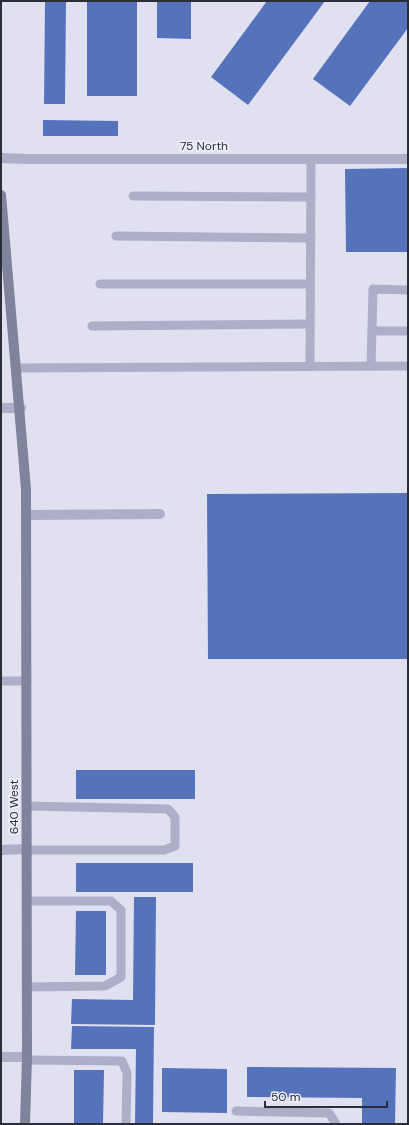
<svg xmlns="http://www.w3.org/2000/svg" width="409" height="1125" font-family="'DM Sans',sans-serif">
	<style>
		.building { fill: #5573ba }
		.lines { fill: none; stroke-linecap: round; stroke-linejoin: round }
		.lane { stroke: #adafc8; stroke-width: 9 }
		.street { stroke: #adafc8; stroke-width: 10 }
		.secondary { stroke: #7f839b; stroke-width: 10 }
		.labels { text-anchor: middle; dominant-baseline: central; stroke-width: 4; stroke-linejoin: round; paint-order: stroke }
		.street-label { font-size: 12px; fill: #2b2e37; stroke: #edecf9 }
	</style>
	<rect width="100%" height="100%" fill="#e0e0f1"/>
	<g class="building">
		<polygon points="45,1 66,1 65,104 44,104"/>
		<rect x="87" y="1" width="50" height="95"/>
		<polygon points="157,1 191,1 191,39 157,38"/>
		<polygon points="267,1 325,1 248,105 211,77"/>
		<polygon points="370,1 408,1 408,28 350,106 313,79"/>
		<polygon points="43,120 118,121 118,136 43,136"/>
		<polygon points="408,168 408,252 346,252 345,169"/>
		<polygon points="408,493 408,659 208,659 207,494"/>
		<rect x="76" y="770" width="119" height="29"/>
		<rect x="76" y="863" width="117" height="29"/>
		<polygon points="134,897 156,897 155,1025 71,1024 72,999 133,1000"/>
		<polygon points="76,911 106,911 106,975 75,975"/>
		<polygon points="72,1026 154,1027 153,1124 135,1124 136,1049 71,1049"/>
		<polygon points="247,1067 396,1068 395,1124 362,1124 362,1098 247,1097"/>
		<polygon points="162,1068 227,1069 227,1113 162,1112"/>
		<polygon points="74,1070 104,1070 103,1124 74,1124"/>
	</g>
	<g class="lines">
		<g class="lane">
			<polyline points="133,196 311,197"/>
			<polyline points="116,236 311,238"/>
			<polyline points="100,284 310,284"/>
			<polyline points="92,326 310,324"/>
			<polyline points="372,331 408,331"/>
			<polyline points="310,366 311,159"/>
			<polyline points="371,366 373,289 408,290"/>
			<polyline points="16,368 408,366"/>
			<polyline points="1,681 27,681"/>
			<polyline points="27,806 168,809 175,817 175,846 164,850 27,850"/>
			<polyline points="27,901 111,901 121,910 121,977 105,986 27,987"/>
			<polyline points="27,1060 122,1061 127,1073 126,1124"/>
			<polyline points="236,1111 329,1113 336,1124"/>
		</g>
		<g class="street">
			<polyline points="1,158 27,159 408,159"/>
			<polyline points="1,408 21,408"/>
			<polyline points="27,515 160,514"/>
			<polyline points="1,850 27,849"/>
			<polyline points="1,1057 27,1057"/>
		</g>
		<polyline class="secondary" points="1,195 26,489 27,1057 25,1124"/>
	</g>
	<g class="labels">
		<g class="street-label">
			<text x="204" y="146">75 North</text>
			<text transform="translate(14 807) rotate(-90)">640 West</text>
		</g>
	</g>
	<rect width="409" height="1125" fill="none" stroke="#2b2e37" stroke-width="4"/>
	<path d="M265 1101v6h122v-6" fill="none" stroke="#2b2e37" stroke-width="2"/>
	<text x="271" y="1101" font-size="12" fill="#2b2e37" stroke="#edecf9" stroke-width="3" paint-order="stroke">50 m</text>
</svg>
